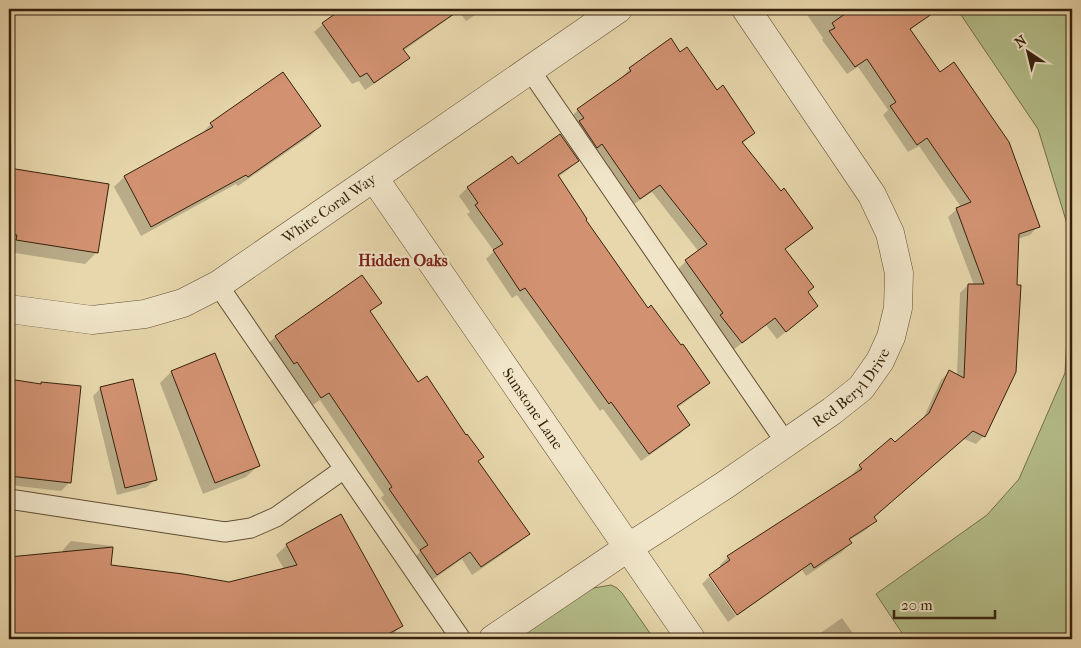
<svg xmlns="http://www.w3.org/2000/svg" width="1081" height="648" font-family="'IM FELL French Canon',serif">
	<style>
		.green { fill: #b4be8a; stroke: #74704b }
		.shadow { fill: #0003 }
		.building { fill: #d29272; stroke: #35210c }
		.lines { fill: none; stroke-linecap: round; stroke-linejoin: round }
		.lane-casing { stroke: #624e34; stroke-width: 21 }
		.street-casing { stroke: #624e34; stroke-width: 29 }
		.lane { stroke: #f0e5c9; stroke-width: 19 }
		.street { stroke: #f0e5c9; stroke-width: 28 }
		.labels { text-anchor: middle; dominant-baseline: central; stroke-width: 4.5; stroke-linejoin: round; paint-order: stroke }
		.street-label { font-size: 15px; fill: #35210c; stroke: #f0e5c9 }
		.neighbourhood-label { font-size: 16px; font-weight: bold; fill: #7a1f14; stroke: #f0e5c9 }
	</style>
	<rect width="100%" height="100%" fill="#e8d7ac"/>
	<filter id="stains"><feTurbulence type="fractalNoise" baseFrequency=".004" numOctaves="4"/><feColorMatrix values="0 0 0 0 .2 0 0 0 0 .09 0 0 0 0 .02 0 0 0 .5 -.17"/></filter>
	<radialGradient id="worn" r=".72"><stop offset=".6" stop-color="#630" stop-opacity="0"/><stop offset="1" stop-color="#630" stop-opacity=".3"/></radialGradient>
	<g class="green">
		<polygon points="957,9 1072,9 1072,240 1038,129"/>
		<polygon points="1072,250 1072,639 906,639 876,594 987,515 1019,479 1065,373"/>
		<polygon points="611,585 617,588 622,593 654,639 516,639 588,589"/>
	</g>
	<g class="shadow">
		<polygon points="344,9 484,9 466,21 459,11 403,51 408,58 400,66 365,90 359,81 352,84 314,32 323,24"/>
		<polygon points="803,9 914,9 922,20 910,30 1038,226 1030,235 1017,239 984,436 976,444 964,439 873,518 875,521 867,529 848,541 850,543 842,552 806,576 802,570 738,615 711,575 721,568 720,565 728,557 854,476 852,475 860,466 895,444 922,421 941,380 949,372 957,375 960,293 968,285 974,285 948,217 957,209 961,207 919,146 908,152 883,115 888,110 858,67 847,74 822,40 823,38"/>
		<polygon points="680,54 716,91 754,133 742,144 812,228 803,236 784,250 806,293 817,306 809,314 777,339 766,325 733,350 713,324 715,321 678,269 686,261 699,252 652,192 631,206 570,118 578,110 622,78 622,77 630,69"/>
		<polygon points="211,124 320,126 310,136 238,186 236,184 141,236 114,187 124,177 201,135 201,134"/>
		<polygon points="511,157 517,166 577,161 569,169 558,177 585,220 647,310 709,383 700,391 677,408 689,424 681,433 641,461 603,409 600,411 517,295 512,298 486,259 494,251 467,214 470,212 459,196 467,188"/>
		<polygon points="9,166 15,166 14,170 97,252 85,264 9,252"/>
		<polygon points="362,276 380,303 370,312 418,384 477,462 528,534 520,542 472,575 462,559 428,583 413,559 420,552 381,498 384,495 320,400 313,405 288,369 285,371 267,345 275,337"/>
		<polygon points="171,372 258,466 246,477 203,494 160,383"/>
		<polygon points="9,380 39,385 41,383 70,482 61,491 9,485"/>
		<polygon points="101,388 156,479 147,487 117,495 93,396"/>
		<polygon points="71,541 112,546 109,566 226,583 216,639 9,639 9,558 62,553 63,550"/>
		<polygon points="287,545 401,626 391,636 385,639 242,639 230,591 284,569 276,555"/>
		<polygon points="709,577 736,616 728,622 702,584"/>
		<polygon points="842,618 857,639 812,639"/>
	</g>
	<g class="building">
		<polygon points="342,9 461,9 403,49 410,58 374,83 367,73 360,77 322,23"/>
		<polygon points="852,9 939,9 910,29 940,72 954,62 1009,142 1040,227 1019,234 1017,285 1021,285 1016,372 985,437 973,431 874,517 877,521 849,539 852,543 814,568 811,563 737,615 709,575 730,560 727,556 862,469 859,465 891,438 895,442 929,413 949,370 964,378 968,284 984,284 956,208 971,202 927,138 917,145 890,106 896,102 867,59 855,67 829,31 835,28 832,23"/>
		<polygon points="671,38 680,52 687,47 717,90 723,85 755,133 742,142 781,191 784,188 813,228 785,249 814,287 808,292 818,306 786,332 775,318 742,343 720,315 723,313 685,260 707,244 660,185 640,199 602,144 597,148 579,121 584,118 577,109 631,71 629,68"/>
		<polygon points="283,72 321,126 248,177 246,175 151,227 124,176 213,127 210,123"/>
		<polygon points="560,134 579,161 558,175 587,219 586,220 648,308 651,305 681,345 683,344 710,383 677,406 690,425 649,454 611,402 609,404 525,288 520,291 493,250 503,244 475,205 478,203 467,187 512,156 518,164"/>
		<polygon points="9,168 109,184 98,253 16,240 17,235 9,234"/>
		<polygon points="362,275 382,303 370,311 418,382 427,376 466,435 467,434 484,457 478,461 530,534 481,567 470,552 437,575 420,550 428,545 389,489 392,487 329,393 321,398 297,362 294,364 275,336"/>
		<polygon points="215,353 260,466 215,483 171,371"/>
		<polygon points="9,379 41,384 41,382 81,386 71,483 9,476"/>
		<polygon points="133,379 157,480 125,488 100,387"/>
		<polygon points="341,514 403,626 379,639 9,639 9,557 113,547 111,565 183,574 229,582 297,565 286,544"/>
	</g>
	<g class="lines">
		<defs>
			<g id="lane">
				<polyline points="530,70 786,443"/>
				<polyline points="218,285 461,639"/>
				<polyline points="9,499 225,532 251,528 276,517 344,469"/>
			</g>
			<g id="street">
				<path id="s1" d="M 374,178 L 691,639"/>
				<path id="s2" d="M 9,309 L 92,320 L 145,314 L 183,303 L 218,285 L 618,9"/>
				<path id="s3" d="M 493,639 L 629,547 L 662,526 L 725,485 L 832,411 L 861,388 L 880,361 L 891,337 L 898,308 L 899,273 L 890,233 L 872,195 L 746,9"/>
			</g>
		</defs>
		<use href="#lane" class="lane-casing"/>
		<use href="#street" class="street-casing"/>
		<use href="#lane" class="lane"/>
		<use href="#street" class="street"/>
	</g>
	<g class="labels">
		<g class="street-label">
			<text stroke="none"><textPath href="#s2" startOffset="351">White Coral Way</textPath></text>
			<text stroke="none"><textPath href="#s3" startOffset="439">Red Beryl Drive</textPath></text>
			<text stroke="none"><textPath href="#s1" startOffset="280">Sunstone Lane</textPath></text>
		</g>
		<g class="neighbourhood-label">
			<text x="403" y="260">Hidden Oaks</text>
		</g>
	</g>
	<rect width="1081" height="648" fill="none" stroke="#e8d7ac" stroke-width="30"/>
	<rect x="10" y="10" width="1061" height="628" fill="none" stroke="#35210c" stroke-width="2.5"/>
	<rect x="15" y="15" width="1051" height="618" fill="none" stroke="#35210c"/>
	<g transform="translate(1028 52) rotate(325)" stroke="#f0e5c9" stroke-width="4" paint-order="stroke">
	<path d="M0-4L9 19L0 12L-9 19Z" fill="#35210c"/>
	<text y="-8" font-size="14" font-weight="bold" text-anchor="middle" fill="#35210c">N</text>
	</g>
	<path d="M894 610v8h101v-8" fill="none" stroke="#35210c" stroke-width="2.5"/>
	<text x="901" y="610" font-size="15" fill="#35210c" stroke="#f0e5c9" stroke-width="4" paint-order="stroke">20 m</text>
	<rect width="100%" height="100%" filter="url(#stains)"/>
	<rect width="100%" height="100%" fill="url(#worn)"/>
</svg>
